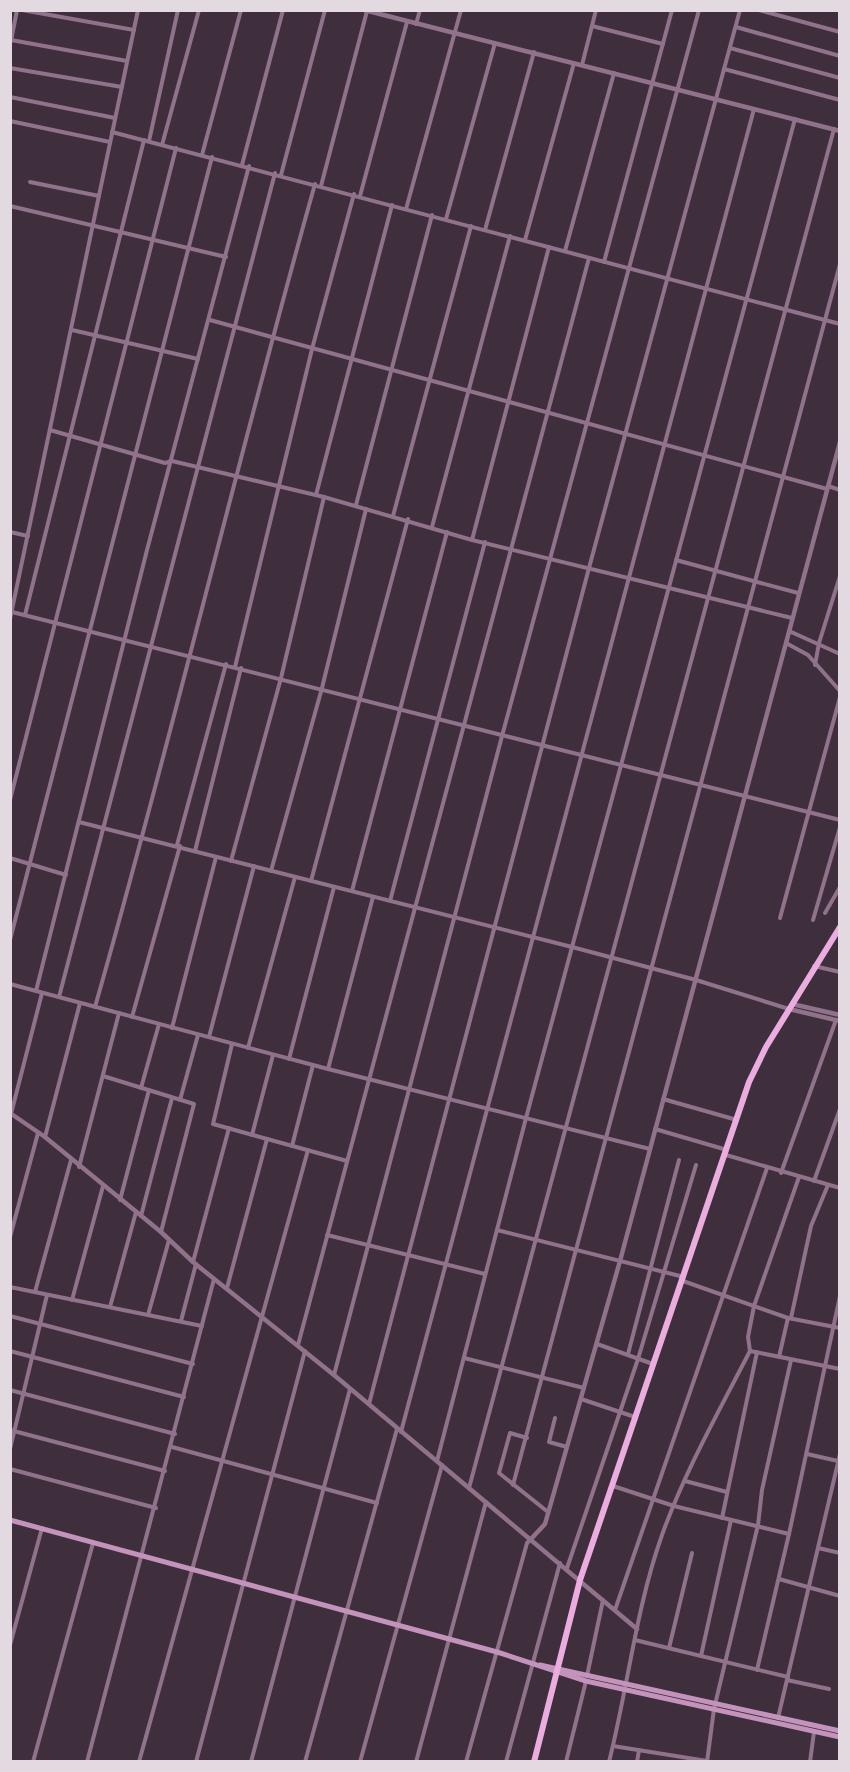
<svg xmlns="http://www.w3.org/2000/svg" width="850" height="1772" font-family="Cabin,sans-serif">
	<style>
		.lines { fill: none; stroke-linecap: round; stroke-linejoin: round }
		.minor { stroke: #90728b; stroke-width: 4 }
		.tertiary { stroke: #90728b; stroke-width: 4.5 }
		.secondary { stroke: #c393bb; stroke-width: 5 }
		.primary { stroke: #ebade0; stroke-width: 6 }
	</style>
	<rect width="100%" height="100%" fill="#3f2f3d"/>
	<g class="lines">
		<g class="minor">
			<polyline points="22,10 134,30"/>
			<polyline points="759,10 840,32"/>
			<polyline points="416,24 420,10"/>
			<polyline points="592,26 663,44"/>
			<polyline points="736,27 840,56"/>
			<polyline points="11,40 127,61"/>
			<polyline points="11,41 17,10"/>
			<polyline points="730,48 840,78"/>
			<polyline points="582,65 596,10"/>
			<polyline points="10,68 122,87"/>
			<polyline points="724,69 840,100"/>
			<polyline points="10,97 115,118"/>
			<polyline points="10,121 110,142"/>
			<polyline points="112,132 840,324"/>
			<polyline points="149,141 178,10"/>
			<polyline points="162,145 199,10"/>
			<polyline points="202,155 241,10"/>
			<polyline points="242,165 283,10"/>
			<polyline points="281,175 325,10"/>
			<polyline points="30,182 99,196"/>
			<polyline points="321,186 367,11"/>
			<polyline points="360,196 407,22"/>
			<polyline points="10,206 226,257"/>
			<polyline points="406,209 461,10"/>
			<polyline points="446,219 495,43"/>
			<polyline points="485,230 534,52"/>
			<polyline points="525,240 574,63"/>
			<polyline points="565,251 614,73"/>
			<polyline points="604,262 672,10"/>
			<polyline points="210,320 827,489"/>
			<polyline points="72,330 198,359"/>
			<polyline points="50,430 165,463 172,461 324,497 472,540 792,618"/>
			<polyline points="828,486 840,490"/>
			<polyline points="316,495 392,205"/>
			<polyline points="356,505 432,215"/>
			<polyline points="393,516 471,226"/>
			<polyline points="432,527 510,236"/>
			<polyline points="10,532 28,536"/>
			<polyline points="472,540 549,247"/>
			<polyline points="676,560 798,593"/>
			<polyline points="12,612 840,820"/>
			<polyline points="25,615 144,140"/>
			<polyline points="10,619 138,10"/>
			<polyline points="789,631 840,654"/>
			<polyline points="786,643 808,655 840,691"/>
			<polyline points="815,665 819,643 840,576"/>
			<polyline points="235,667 312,349 354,194"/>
			<polyline points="10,800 176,148"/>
			<polyline points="79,822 572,947 696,980 789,1009"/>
			<polyline points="177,845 226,664"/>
			<polyline points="195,851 241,668"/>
			<polyline points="10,858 66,875"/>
			<polyline points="231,861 281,678 324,497"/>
			<polyline points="271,871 322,688 366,509"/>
			<polyline points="311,881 408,519"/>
			<polyline points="352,891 447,532"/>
			<polyline points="390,901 485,542"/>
			<polyline points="825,913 840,887"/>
			<polyline points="780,918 840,697"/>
			<polyline points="813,920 840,827"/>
			<polyline points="10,940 212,157"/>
			<polyline points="814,966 840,972"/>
			<polyline points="10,984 328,1069 650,1149"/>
			<polyline points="36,991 147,550 249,166"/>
			<polyline points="59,997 275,173"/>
			<path d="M 95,1007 C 173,734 238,457 315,184"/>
			<polyline points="132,1017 180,846"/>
			<polyline points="172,1028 216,857"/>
			<polyline points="209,1037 254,866"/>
			<polyline points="232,1044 213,1124 347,1161"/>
			<polyline points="248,1048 295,877"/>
			<polyline points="289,1059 334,887"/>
			<polyline points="328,1069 373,897"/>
			<polyline points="103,1076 194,1104 161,1232"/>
			<polyline points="141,1088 159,1024"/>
			<polyline points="663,1099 737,1120"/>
			<polyline points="180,1100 198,1035"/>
			<polyline points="11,1114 42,993"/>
			<polyline points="655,1129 727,1150"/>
			<polyline points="252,1135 273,1055"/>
			<polyline points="45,1137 80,1003"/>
			<polyline points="292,1146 313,1065"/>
			<polyline points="726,1155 840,1188"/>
			<polyline points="79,1167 119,1013"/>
			<polyline points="781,1173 836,1020"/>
			<polyline points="814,1181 840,1109"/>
			<polyline points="120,1200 149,1090"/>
			<polyline points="141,1216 172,1098"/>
			<polyline points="497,1230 684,1277"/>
			<polyline points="327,1235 485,1274"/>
			<polyline points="10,1237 38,1133"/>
			<polyline points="193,1262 229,1128"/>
			<polyline points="683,1281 788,1318 840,1328"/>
			<polyline points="10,1287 202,1326"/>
			<polyline points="227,1288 267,1139"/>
			<polyline points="35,1292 71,1160"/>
			<polyline points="72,1300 103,1186"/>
			<polyline points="110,1307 136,1212"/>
			<polyline points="148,1315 169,1240"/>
			<polyline points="10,1316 193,1364"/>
			<polyline points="791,1318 811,1226 828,1185"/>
			<polyline points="181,1321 196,1264"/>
			<polyline points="597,1344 653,1364"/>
			<polyline points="298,1345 589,258"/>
			<polyline points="10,1351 184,1397"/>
			<polyline points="750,1351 840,1369"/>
			<polyline points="628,1354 679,1160"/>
			<polyline points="779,1357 788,1318"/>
			<polyline points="464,1358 584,1388"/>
			<polyline points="334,1375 502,736 699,10"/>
			<polyline points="10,1390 175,1434"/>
			<polyline points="581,1399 635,1417"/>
			<polyline points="369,1404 589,568 740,10"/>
			<polyline points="555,1418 549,1442 567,1447"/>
			<polyline points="10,1430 165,1471"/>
			<polyline points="401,1432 754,109"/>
			<polyline points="527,1438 510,1433 499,1473 548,1512"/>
			<polyline points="172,1447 377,1503"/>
			<polyline points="10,1449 47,1295"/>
			<polyline points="807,1454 838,1461"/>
			<polyline points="437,1461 526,1118 795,119"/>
			<polyline points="10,1469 156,1508"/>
			<polyline points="685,1481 727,1492"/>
			<polyline points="513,1485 840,264"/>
			<polyline points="613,1486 674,1506 789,1534"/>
			<polyline points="469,1488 834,129"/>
			<polyline points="722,1518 757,1352"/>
			<polyline points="818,1548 840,1553"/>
			<polyline points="567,1568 638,1359 696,1165"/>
			<polyline points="779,1579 840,1596"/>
			<polyline points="615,1610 767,1168"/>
			<polyline points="635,1640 788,1677"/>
			<polyline points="10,1645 42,1528"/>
			<polyline points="669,1648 692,1553"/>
			<polyline points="701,1656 731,1520"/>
			<polyline points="757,1670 789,1534 840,1296"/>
			<polyline points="587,1676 603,1600"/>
			<polyline points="787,1680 829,1689"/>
			<polyline points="778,1718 840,1454"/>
			<polyline points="613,1746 707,1761"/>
			<polyline points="33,1762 93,1543"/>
			<polyline points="87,1762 214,1279"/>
			<polyline points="139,1762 308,1150"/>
			<polyline points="196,1762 305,1351"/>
			<polyline points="251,1762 350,1389"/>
			<polyline points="305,1762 397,1429"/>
			<polyline points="360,1762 442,1465"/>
			<polyline points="416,1762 486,1502"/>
			<polyline points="466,1762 527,1543 531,1539"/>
			<polyline points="506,1762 560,1563"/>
			<polyline points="566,1762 586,1681"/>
			<path d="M 609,1762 C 628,1687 636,1608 662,1535 C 685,1471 719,1411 750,1351 L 748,1337 L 754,1306 L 799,1177"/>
			<polyline points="637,1762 639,1750"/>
			<polyline points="707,1762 714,1709 758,1525 762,1490 791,1360"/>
			<polyline points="810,1762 814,1732"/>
		</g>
		<g class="tertiary">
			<polyline points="364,10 840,131"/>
			<polyline points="792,1004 840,1015"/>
			<polyline points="789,1009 840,1021"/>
			<polyline points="10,1113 45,1137 161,1232 193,1262 334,1375 637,1629"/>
			<polyline points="531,1539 545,1524 620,1261 840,442"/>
		</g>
		<g class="secondary">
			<polyline points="10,1520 497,1652 586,1681 840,1737"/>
			<polyline points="540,1665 840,1731"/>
		</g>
		<polyline class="primary" points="534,1762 580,1580 749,1082 766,1047 840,927"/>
	</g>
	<rect width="850" height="1772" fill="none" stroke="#e3d9e1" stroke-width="24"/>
</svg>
